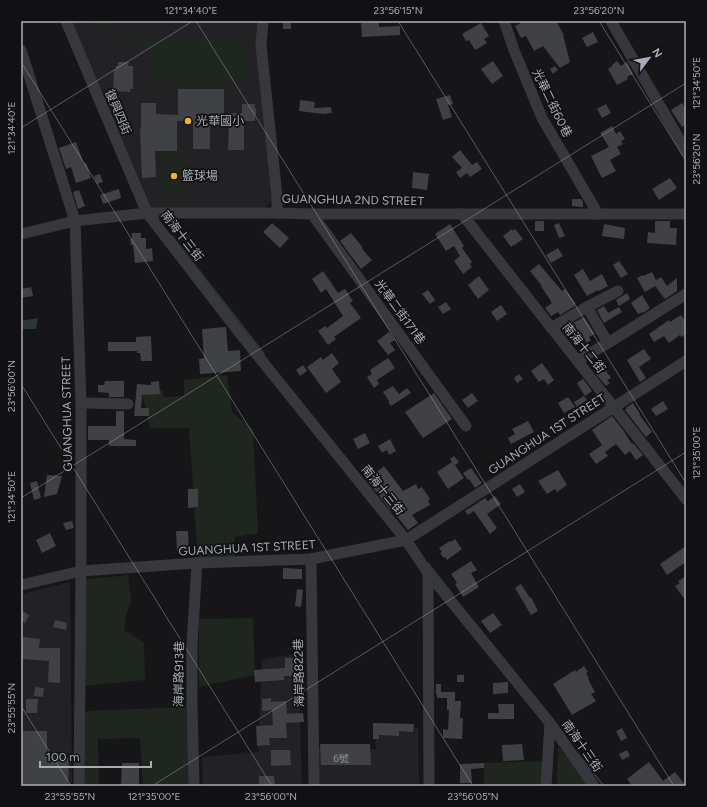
<svg xmlns="http://www.w3.org/2000/svg" width="707" height="807" font-family="Figtree,'Noto Sans TC',sans-serif">
	<style>
		.built { fill: #222225 }
		.green { fill: #1e261f }
		.water { fill: #2c353c }
		.lines { fill: none; stroke-linecap: round; stroke-linejoin: round }
		.stream { stroke: #2c353c; stroke-width: 2 }
		.building { fill: #404145 }
		.minor { stroke: #37383d; stroke-width: 11 }
		.ticks { fill: none; stroke: #a8adb8; stroke-width: 1; stroke-opacity: 0.45 }
		.poi-dot { fill: #f2b134; stroke: #111113; stroke-width: 1.5 }
		.labels { text-anchor: middle; dominant-baseline: central; stroke-width: 3.5; stroke-linejoin: round; paint-order: stroke }
		.number-label { font-size: 10px; fill: #8e929b }
		.street-label { font-size: 12px; fill: #a8adb8; stroke: #111113 }
		.poi-label { font-size: 12px; fill: #a8adb8; stroke: #111113; text-anchor: start }
		.neatline { fill: none; stroke: #a8adb8; stroke-width: 1.5 }
		.ticks-label { font-size: 10px; text-anchor: middle; fill: #a8adb8 }
	</style>
	<rect width="100%" height="100%" fill="#161618"/>
	<g class="built">
		<polygon points="70,21 258,21 277,196 265,208 144,208"/>
		<polygon points="70,582 72,786 21,786 21,594"/>
		<polygon points="298,653 302,786 203,786 202,757 258,752 262,660"/>
		<polygon points="375,728 418,728 419,786 318,786 318,749 376,749"/>
	</g>
	<g class="green">
		<polygon points="92,21 121,21 97,31"/>
		<path d="M 248,38 L 248,44 L 243,45 C 245,47 248,50 249,52 C 252,62 248,77 239,81 C 235,83 231,84 226,84 L 160,84 C 145,72 149,62 152,46 L 124,46 L 124,39 Z"/>
		<polygon points="163,155 186,156 184,197 162,196"/>
		<polygon points="227,375 232,412 253,429 258,533 234,537 235,558 198,560 189,428 150,428 142,393 162,390 164,397 184,396 184,380"/>
		<polygon points="128,575 131,601 127,612 124,630 144,643 145,680 82,686 80,580"/>
		<polygon points="253,618 255,675 199,687 199,619"/>
		<polygon points="186,707 190,786 143,786 140,738 98,739 99,786 80,786 82,715 87,711"/>
		<polygon points="558,746 589,786 557,786"/>
		<polygon points="542,761 544,786 484,786 484,763"/>
	</g>
	<polygon class="water" points="38,318 36,329 21,329 21,321"/>
	<g class="lines">
		<g class="stream">
			<polyline points="172,236 264,354"/>
			<polyline points="428,563 453,595"/>
			<polyline points="578,754 604,786"/>
		</g>
	</g>
	<g class="building">
		<polygon points="524,21 556,21 564,35 563,35 570,62 560,68 543,46 534,51 526,36 521,38 515,26"/>
		<polygon points="283,22 291,23 291,29 283,29"/>
		<polygon points="379,22 379,27 400,26 400,35 362,37 361,23"/>
		<polygon points="481,23 489,36 484,39 487,43 475,50 469,40 466,41 462,34"/>
		<polygon points="593,32 598,42 587,47 582,38"/>
		<polygon points="493,61 503,76 492,84 481,69"/>
		<polygon points="617,61 621,66 627,62 633,74 627,77 628,79 617,85 608,69 612,66 612,65"/>
		<polygon points="118,62 129,62 128,66 133,66 133,89 130,89 130,92 113,91 114,70 116,70 116,65 118,66"/>
		<polygon points="555,66 558,70 553,74 550,69"/>
		<polygon points="178,89 224,89 224,113 242,113 242,104 255,104 255,108 256,108 256,115 255,115 255,121 244,121 244,150 228,150 229,121 210,121 210,149 193,149 193,121 177,121 177,151 155,151 156,177 142,178 140,129 141,129 141,103 156,103 156,114 178,115"/>
		<polygon points="450,95 453,104 448,105 452,117 443,120 436,99"/>
		<polygon points="300,100 315,102 314,108 331,107 332,113 323,114 299,111"/>
		<polygon points="682,103 686,109 686,124 682,127 671,110"/>
		<polygon points="606,104 611,113 602,118 597,109"/>
		<polygon points="612,126 616,134 620,131 625,139 621,141 623,144 617,147 621,154 610,160 616,171 602,178 591,156 609,147 600,133"/>
		<polygon points="76,142 84,164 86,163 91,178 76,183 71,167 66,169 59,148"/>
		<polygon points="460,150 472,165 477,162 482,169 470,177 467,173 460,178 456,172 462,168 452,157"/>
		<polygon points="413,172 429,174 427,190 412,188"/>
		<polygon points="100,174 103,182 97,184 94,176"/>
		<polygon points="670,178 677,188 659,200 652,189"/>
		<polygon points="119,189 121,198 103,204 100,195"/>
		<polygon points="79,190 85,206 78,209 73,192"/>
		<polygon points="572,199 581,199 583,202 583,207 572,206"/>
		<rect x="535" y="221" width="9" height="10"/>
		<polygon points="655,221 670,221 670,228 677,228 676,245 647,243 648,232 655,233"/>
		<polygon points="272,223 289,238 280,248 263,232"/>
		<polygon points="559,223 565,236 559,238 554,225"/>
		<polygon points="450,224 464,246 462,248 472,262 470,264 472,267 463,274 454,261 460,256 454,246 446,251 435,234"/>
		<polygon points="604,224 625,228 624,239 602,236"/>
		<polygon points="512,229 513,231 515,229 523,239 513,246 513,245 511,247 503,236"/>
		<polygon points="132,233 141,233 141,238 146,238 146,249 152,248 153,261 135,263 133,245 131,245 130,239 132,239"/>
		<polygon points="351,233 363,248 362,249 372,260 361,269 340,241"/>
		<polygon points="558,248 563,256 551,263 546,255"/>
		<polygon points="619,261 628,274 621,278 613,265"/>
		<polygon points="539,264 562,291 565,289 576,304 574,305 575,306 560,315 558,312 551,316 545,308 552,303 541,286 542,286 530,271"/>
		<polygon points="583,269 590,281 602,274 608,286 599,291 598,290 587,296 574,275"/>
		<polygon points="323,271 338,293 345,289 353,301 350,303 361,318 334,337 336,339 328,345 318,331 325,326 327,328 343,316 326,289 321,293 312,279"/>
		<polygon points="652,272 656,280 661,277 667,286 677,278 677,291 665,299 655,286 645,292 637,278 643,275 643,276"/>
		<polygon points="479,276 489,290 478,299 468,285"/>
		<polygon points="31,287 33,296 21,298 21,289"/>
		<polygon points="428,290 435,300 430,304 422,294"/>
		<polygon points="627,293 630,299 619,306 616,300"/>
		<polygon points="642,295 650,308 643,313 643,312 638,314 631,303"/>
		<polygon points="446,302 451,309 443,314 438,307"/>
		<polygon points="501,305 507,314 497,321 491,312"/>
		<polygon points="604,306 608,313 619,307 622,312 604,323 597,310"/>
		<polygon points="681,315 686,322 686,334 681,337 680,335 669,343 664,336 654,342 649,334 669,320 670,322"/>
		<polygon points="584,317 595,334 589,337 591,340 587,343 573,323"/>
		<polygon points="226,327 228,351 240,350 241,371 200,374 199,359 204,358 202,329"/>
		<polygon points="389,332 395,340 390,343 395,350 388,355 377,341"/>
		<polygon points="151,336 152,361 141,361 140,353 137,353 137,351 108,351 108,342 136,342 136,337"/>
		<polygon points="644,349 651,359 639,367 646,378 640,382 627,360"/>
		<polygon points="332,353 339,363 332,369 341,382 326,393 307,367 321,357 323,360"/>
		<polygon points="388,358 395,368 377,380 379,384 374,388 367,377 372,374 370,370"/>
		<polygon points="542,363 554,380 548,385 544,379 539,382 531,371"/>
		<polygon points="303,365 307,371 300,376 296,370"/>
		<polygon points="604,368 611,378 607,380 610,383 606,386 596,374"/>
		<polygon points="519,374 523,379 517,383 514,378"/>
		<polygon points="583,379 592,391 585,396 577,383"/>
		<polygon points="105,381 124,381 124,397 109,397 109,393 98,392 98,385 104,385"/>
		<polygon points="159,381 160,394 142,395 141,408 149,408 149,416 134,416 137,384 151,385 151,382"/>
		<polygon points="393,386 399,394 407,388 411,393 391,406 388,402 389,401 383,392"/>
		<polygon points="434,393 452,419 423,438 405,412"/>
		<polygon points="472,393 478,401 468,408 462,400"/>
		<polygon points="584,396 587,400 577,407 574,402"/>
		<polygon points="568,397 575,407 564,413 558,403"/>
		<polygon points="663,401 668,409 656,416 651,409"/>
		<polygon points="633,403 640,414 639,414 652,432 646,437 625,410 627,408 626,408"/>
		<polygon points="116,411 124,411 124,439 136,440 136,446 109,446 109,440 88,440 88,426 116,426"/>
		<polygon points="612,416 623,430 632,444 633,443 643,455 636,460 630,451 625,455 616,444 605,452 608,456 596,464 589,454 602,445 592,430"/>
		<polygon points="528,421 534,432 511,444 508,438 515,434 512,429"/>
		<polygon points="365,433 370,443 358,449 353,439"/>
		<polygon points="390,439 396,451 389,455 387,450 382,453 378,446"/>
		<polygon points="454,456 459,462 455,465 464,478 448,489 437,472 452,462 450,459"/>
		<polygon points="384,466 403,491 416,484 418,489 422,487 430,499 428,500 430,505 412,515 418,523 408,530 392,510 391,511 367,480"/>
		<polygon points="471,468 482,483 475,488 469,479 468,480 463,473"/>
		<polygon points="558,470 567,485 557,492 555,489 547,494 538,481"/>
		<polygon points="47,475 62,476 57,494 44,497"/>
		<polygon points="37,481 41,498 34,500 30,483"/>
		<polygon points="520,484 525,492 517,497 512,489"/>
		<polygon points="188,489 198,489 198,507 188,508"/>
		<polygon points="495,496 501,504 487,514 497,528 490,534 474,511 468,515 465,511 485,498 488,501"/>
		<polygon points="72,521 74,528 66,530 63,523"/>
		<polygon points="176,531 188,531 189,551 177,552"/>
		<polygon points="50,533 56,546 42,553 36,540"/>
		<polygon points="455,539 462,549 447,560 445,557 444,558 440,553 442,552 439,548 450,541 451,542"/>
		<polygon points="686,546 686,562 667,575 660,564"/>
		<polygon points="471,561 477,570 471,573 479,587 463,597 455,584 457,583 451,574"/>
		<polygon points="283,568 302,569 302,579 283,579"/>
		<polygon points="686,576 686,601 675,586 680,583 678,581"/>
		<polygon points="521,584 530,598 531,597 538,611 531,615 515,588"/>
		<polygon points="297,589 303,590 301,607 295,606"/>
		<polygon points="21,610 29,615 25,623 21,620"/>
		<polygon points="493,613 502,625 490,633 481,621"/>
		<polygon points="55,620 67,623 66,630 53,627"/>
		<polygon points="23,637 40,639 39,648 60,648 60,683 48,682 49,661 21,659"/>
		<polygon points="285,658 296,658 296,676 284,676 284,680 255,682 254,670 285,668"/>
		<polygon points="584,666 588,672 586,673 589,679 588,679 595,692 591,694 596,701 572,715 553,684 575,670 576,672"/>
		<rect x="457" y="675" width="7" height="7"/>
		<polygon points="508,682 508,693 493,694 493,683"/>
		<polygon points="436,684 441,684 441,692 455,692 455,701 461,701 460,718 463,718 462,739 443,738 443,729 448,730 449,710 447,710 447,698 437,698 437,695 436,695"/>
		<polygon points="35,687 44,688 43,697 34,696"/>
		<polygon points="271,698 271,702 286,701 287,714 303,713 304,722 286,723 287,738 269,738 270,745 257,746 256,726 273,725 272,710 262,711 262,699"/>
		<polygon points="26,699 38,699 37,713 26,713"/>
		<polygon points="498,704 514,704 514,719 488,719 488,713 499,713"/>
		<polygon points="373,723 414,724 413,732 399,731 399,736 379,735 379,739 373,739"/>
		<polygon points="622,728 627,738 621,741 616,731"/>
		<polygon points="21,731 47,731 47,757 69,758 68,786 21,786"/>
		<polygon points="320,744 370,744 371,765 321,765"/>
		<polygon points="522,744 524,760 503,761 502,745"/>
		<polygon points="271,750 290,750 291,765 271,766"/>
		<polygon points="627,750 630,756 622,760 619,754"/>
		<polygon points="649,762 663,781 675,772 686,786 632,786 627,779"/>
		<polygon points="122,763 139,763 139,786 121,786"/>
		<polygon points="484,763 484,768 471,769 472,783 460,783 460,764"/>
		<polygon points="259,776 274,776 275,786 259,786"/>
	</g>
	<g class="lines">
		<g class="minor">
			<polyline points="66,21 147,213 238,331 406,540 428,573 550,723 594,786"/>
			<polyline points="263,21 261,45 277,196 277,213"/>
			<polyline points="504,21 514,50 542,118 598,214"/>
			<polyline points="611,21 686,151"/>
			<polyline points="21,50 75,221 81,403 81,571 79,786"/>
			<polyline points="312,214 466,426"/>
			<polyline points="462,214 686,499"/>
			<polyline points="21,234 75,221 147,213 277,213 312,214 686,214"/>
			<polyline points="587,307 608,343"/>
			<polyline points="551,328 587,307 618,291"/>
			<polyline points="578,360 608,343 686,294"/>
			<polyline points="81,403 128,404"/>
			<polyline points="311,559 314,786"/>
			<polyline points="428,573 429,786"/>
			<polyline points="21,585 81,571 197,563 311,559 406,540 686,361"/>
			<polyline points="194,786 192,706 192,644 197,563"/>
			<polyline points="546,786 550,723"/>
		</g>
	</g>
	<path class="ticks" d="M 196,21 L 674,786M 398,21 L 686,483M 599,21 L 686,161M 21,62 L 473,786M 21,128 L 193,21M 21,384 L 272,786M 21,498 L 686,83M 21,706 L 71,786M 152,786 L 686,452"/>
	<g class="poi-dot">
		<circle cx="188" cy="121" r="4"/>
		<circle cx="174" cy="176" r="4"/>
	</g>
	<g class="labels">
		<g class="number-label">
			<text x="341" y="758">6號</text>
		</g>
		<g class="street-label">
			<text transform="translate(552 103) rotate(64)">光華二街60巷</text>
			<text transform="translate(118 112) rotate(67)">復興四街</text>
			<text transform="translate(353 200) rotate(1)">GUANGHUA 2ND STREET</text>
			<text transform="translate(182 236) rotate(52)">南海十三街</text>
			<text transform="translate(400 312) rotate(54)">光華二街171巷</text>
			<text transform="translate(584 348) rotate(51)">南海十二街</text>
			<text transform="translate(67 414) rotate(-91)">GUANGHUA STREET</text>
			<text transform="translate(547 434) rotate(-33)">GUANGHUA 1ST STREET</text>
			<text transform="translate(383 490) rotate(51)">南海十三街</text>
			<text transform="translate(247 548) rotate(-3)">GUANGHUA 1ST STREET</text>
			<text transform="translate(299 673) rotate(-91)">海岸路822巷</text>
			<text transform="translate(179 674) rotate(-89)">海岸路913巷</text>
			<text transform="translate(582 746) rotate(55)">南海十三街</text>
		</g>
		<g class="poi-label">
			<text x="196" y="121">光華國小</text>
			<text x="182" y="176">籃球場</text>
		</g>
	</g>
	<rect width="707" height="807" fill="none" stroke="#111113" stroke-width="44"/>
	<g transform="translate(649 58) rotate(58)" stroke="#111113" stroke-width="3" paint-order="stroke">
	<path d="M0-3L7 15L0 10L-7 15Z" fill="#a8adb8"/>
	<text y="-6" font-size="11" font-weight="bold" text-anchor="middle" fill="#a8adb8">N</text>
	</g>
	<path d="M40 761v6h111v-6" fill="none" stroke="#a8adb8" stroke-width="2"/>
	<text x="46" y="761" font-size="12" fill="#a8adb8" stroke="#111113" stroke-width="3" paint-order="stroke">100 m</text>
	<rect x="22" y="22" width="663" height="763" class="neatline"/>
	<g class="ticks-label">
		<text x="191" y="14">121°34'40"E</text>
		<text x="398" y="14">23°56'15"N</text>
		<text x="599" y="14">23°56'20"N</text>
		<text transform="translate(696 83) rotate(-90)" y="4">121°34'50"E</text>
		<text transform="translate(11 128) rotate(-90)" y="4">121°34'40"E</text>
		<text transform="translate(696 159) rotate(-90)" y="4">23°56'20"N</text>
		<text transform="translate(11 386) rotate(-90)" y="4">23°56'00"N</text>
		<text transform="translate(696 453) rotate(-90)" y="4">121°35'00"E</text>
		<text transform="translate(11 497) rotate(-90)" y="4">121°34'50"E</text>
		<text transform="translate(11 708) rotate(-90)" y="4">23°55'55"N</text>
		<text x="70" y="800">23°55'55"N</text>
		<text x="154" y="800">121°35'00"E</text>
		<text x="271" y="800">23°56'00"N</text>
		<text x="473" y="800">23°56'05"N</text>
	</g>
</svg>
